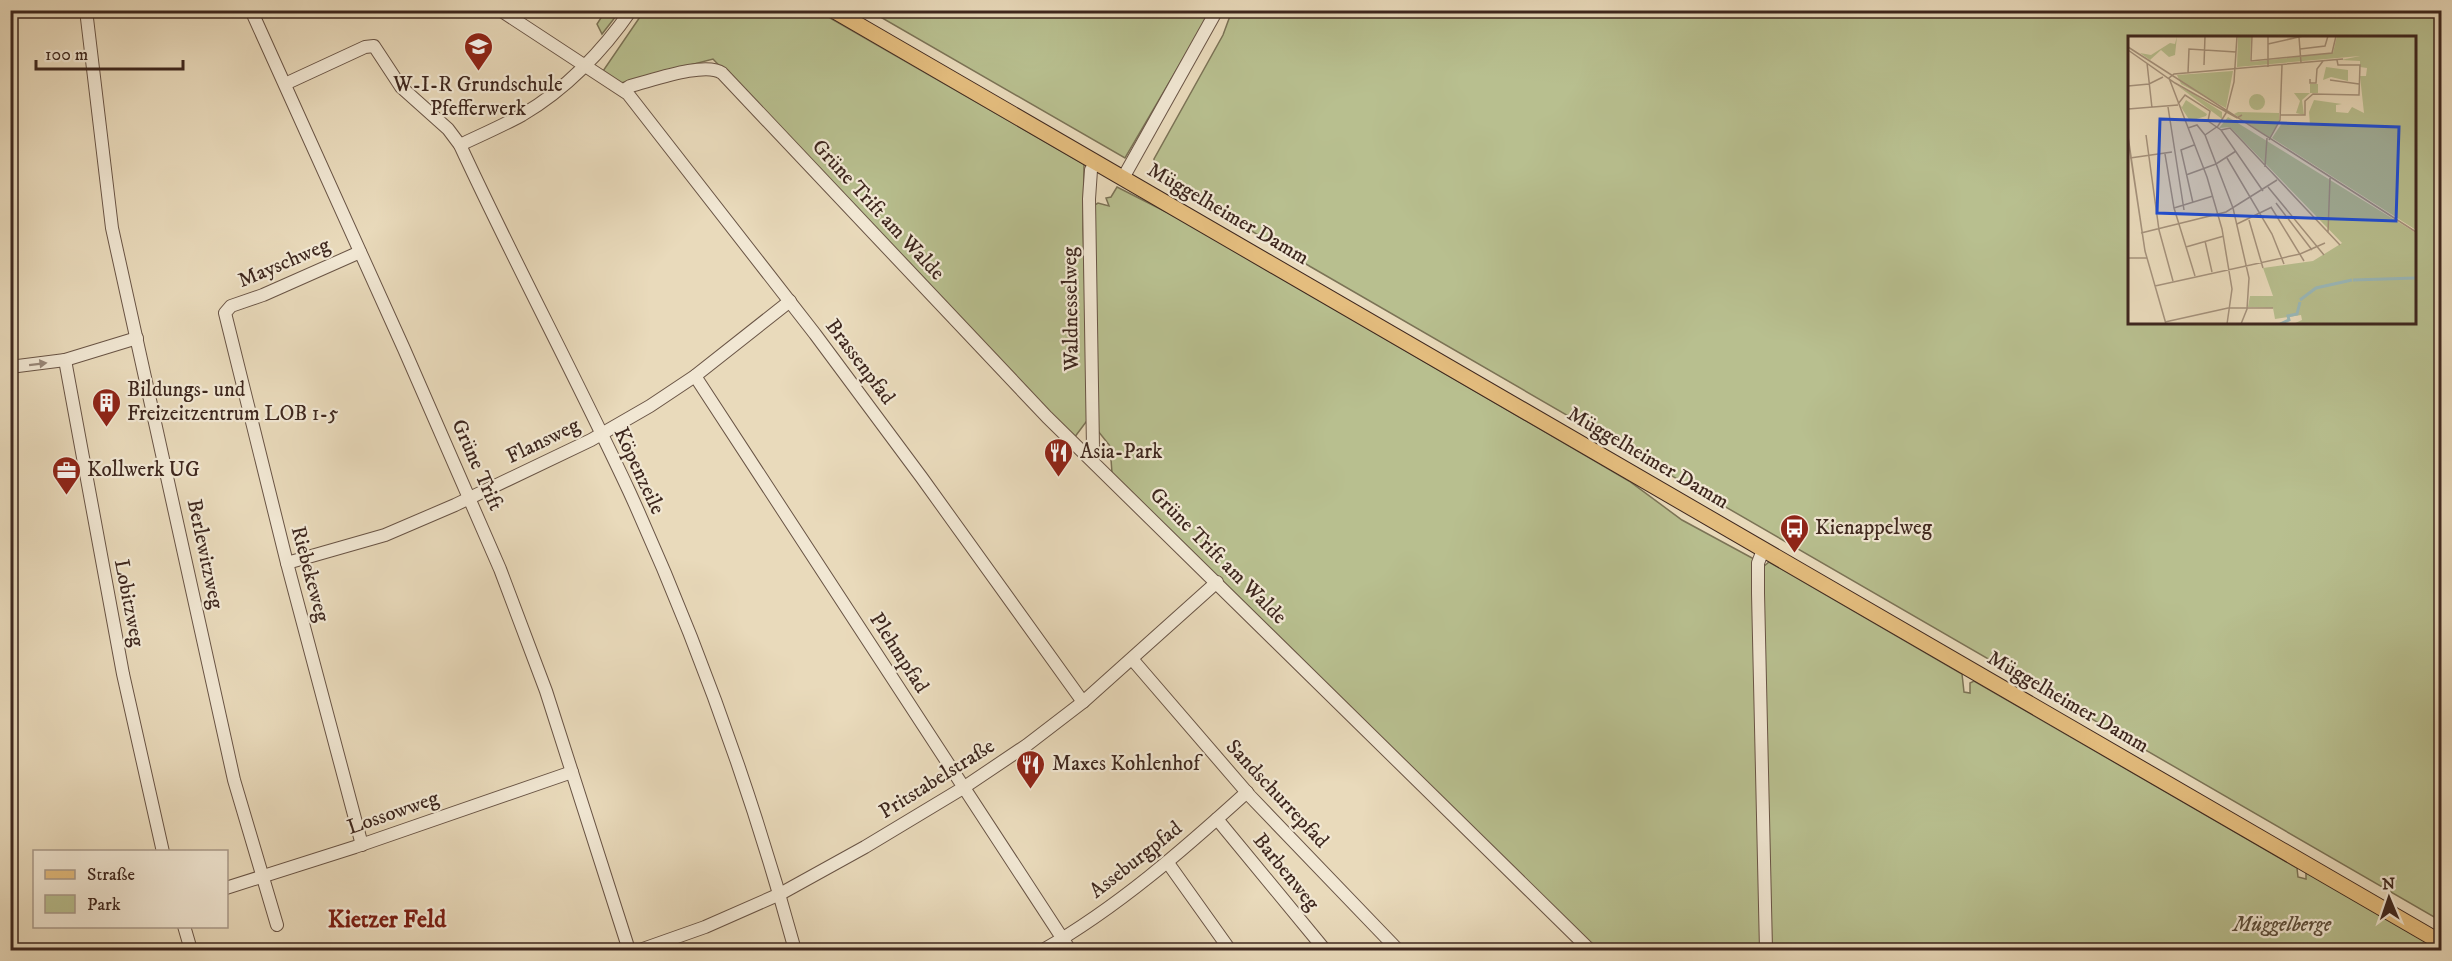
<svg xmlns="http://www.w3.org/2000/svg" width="2452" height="961" font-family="'IM FELL DW Pica',serif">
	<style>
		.green { fill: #b8bf8f; stroke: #7b7356; stroke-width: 1.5; fill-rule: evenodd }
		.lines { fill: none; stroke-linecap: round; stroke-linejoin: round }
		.minor-casing { stroke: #695445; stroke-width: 14 }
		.major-casing { stroke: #3e271e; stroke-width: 17 }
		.minor { stroke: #f1e7d3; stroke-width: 12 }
		.major { stroke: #e4bd7e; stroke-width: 15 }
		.oneway { fill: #988778 }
		.labels { text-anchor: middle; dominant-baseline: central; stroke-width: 4.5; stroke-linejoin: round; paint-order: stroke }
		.poi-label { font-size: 21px; fill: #3e271e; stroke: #f1e7d3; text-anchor: start }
		.street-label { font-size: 21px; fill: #3e271e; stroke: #f1e7d3 }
		.park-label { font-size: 21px; font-style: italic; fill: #5c4d3a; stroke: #f1e7d3 }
		.quarter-label { font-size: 24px; font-weight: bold; fill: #7a1f14; stroke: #f1e7d3 }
		.inset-river { fill: none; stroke: #9ab8b9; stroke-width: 3 }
		.inset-road { fill: none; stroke: #a5927c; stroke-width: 1.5 }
		.view { fill: #1d4ed8; fill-opacity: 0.15; stroke: #1d4ed8; stroke-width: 3 }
		.inset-edge { fill: none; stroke: #3e271e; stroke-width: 3 }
	</style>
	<rect width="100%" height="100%" fill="#e9dabb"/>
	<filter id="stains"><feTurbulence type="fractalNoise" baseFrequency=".00333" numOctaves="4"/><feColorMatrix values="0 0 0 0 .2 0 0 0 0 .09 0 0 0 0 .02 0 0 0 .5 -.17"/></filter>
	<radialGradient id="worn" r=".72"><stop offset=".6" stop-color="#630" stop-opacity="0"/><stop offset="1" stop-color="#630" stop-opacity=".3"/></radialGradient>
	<g class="green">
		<polygon points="606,10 620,11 602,34 597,24"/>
		<path d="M 1535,10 L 1539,13 L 1541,10 L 2441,11 L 2441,921 L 1311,267 L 1154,172 L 1154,159 L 1223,35 L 1230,16 L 1236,11 ZM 2130,38 L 2414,38 L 2414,322 L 2130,322 Z"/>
		<polygon points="644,11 818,11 1084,164 1083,229 1089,418 1074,438 713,59 621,83 603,71"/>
		<polygon points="870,11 1211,11 1125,158"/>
		<polygon points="1117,187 1182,220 1629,481 1682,520 1754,559 1762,950 1598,950 1112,473 1110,446 1098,431 1093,206 1098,203 1109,206 1106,198 1111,197"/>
		<polygon points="1769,562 1962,674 1964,692 1970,693 1970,683 1974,681 2297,868 2298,877 2306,879 2306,872 2440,950 1769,950 1763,567"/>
	</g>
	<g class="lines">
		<defs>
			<g id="minor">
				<polyline points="86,10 112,228 234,780 277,925"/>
				<polyline points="251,10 404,349 500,569 546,691 629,950"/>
				<polyline points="500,10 628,94 815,334 922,478 1083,702"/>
				<path d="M 285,84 L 365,47 L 374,46 L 401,87 L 448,129 L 460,145 C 514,262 575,375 629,491 C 697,640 752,793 795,950"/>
				<path d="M 624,90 L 630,86 C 651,81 705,61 722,73 L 1047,417 L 1590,950"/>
				<path d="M 460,145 C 481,135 502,126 522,115 C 565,90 603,51 631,10"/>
				<polyline points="1123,178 1217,10"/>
				<polyline points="360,252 263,295 231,306 225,313 287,563 362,845"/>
				<polyline points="65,360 123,674 163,852"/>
				<polyline points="10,367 65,360 137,338"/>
				<polyline points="695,376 1070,950"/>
				<polyline points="1087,454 1093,448 1089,199 1091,170 1096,162"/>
				<polyline points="1763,550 1758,563 1758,593 1766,950"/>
				<polyline points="287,563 385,535 455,505 591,440 650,406 695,376 790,301"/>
				<polyline points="1132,659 1250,796 1398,950"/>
				<polyline points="1217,819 1325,950"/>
				<polyline points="1168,863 1230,950"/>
				<polyline points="226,888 355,847 572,772"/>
				<polyline points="184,926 191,950"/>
				<polyline points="640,950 705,927 780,894 865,847 963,788 1027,745 1083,702 1217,582"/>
				<path d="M 1043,950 C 1118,907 1183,850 1247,792"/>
			</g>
			<polyline id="major" points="833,10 2442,943"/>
		</defs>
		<use href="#minor" class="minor-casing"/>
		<use href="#major" class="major-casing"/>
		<use href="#minor" class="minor"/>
		<use href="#major" class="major"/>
	</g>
	<defs><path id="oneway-solid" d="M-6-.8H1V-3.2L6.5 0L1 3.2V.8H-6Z" transform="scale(1.5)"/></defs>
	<use class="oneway" href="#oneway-solid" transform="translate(38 364) rotate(-7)"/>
	<defs>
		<symbol id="school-pin" viewBox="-11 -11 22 30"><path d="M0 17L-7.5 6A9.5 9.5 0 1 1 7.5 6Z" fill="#8f2418" stroke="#f1e7d3"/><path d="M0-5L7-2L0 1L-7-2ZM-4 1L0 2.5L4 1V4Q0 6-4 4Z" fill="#fff"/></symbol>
		<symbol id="building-pin" viewBox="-11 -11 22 30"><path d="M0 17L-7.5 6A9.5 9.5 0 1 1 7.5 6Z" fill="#8f2418" stroke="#f1e7d3"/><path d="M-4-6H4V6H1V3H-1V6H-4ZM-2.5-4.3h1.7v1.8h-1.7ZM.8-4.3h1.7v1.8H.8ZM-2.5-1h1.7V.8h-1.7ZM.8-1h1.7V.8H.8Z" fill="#fff"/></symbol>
		<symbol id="restaurant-pin" viewBox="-11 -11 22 30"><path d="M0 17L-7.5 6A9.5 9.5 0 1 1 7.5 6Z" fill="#8f2418" stroke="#f1e7d3"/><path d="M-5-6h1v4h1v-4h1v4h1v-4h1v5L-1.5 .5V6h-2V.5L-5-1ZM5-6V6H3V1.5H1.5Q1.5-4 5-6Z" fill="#fff"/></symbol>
		<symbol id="office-pin" viewBox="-11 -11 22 30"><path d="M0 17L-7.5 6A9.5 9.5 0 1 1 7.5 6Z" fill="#8f2418" stroke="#f1e7d3"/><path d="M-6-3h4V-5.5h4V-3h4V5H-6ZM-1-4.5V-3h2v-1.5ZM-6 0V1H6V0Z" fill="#fff"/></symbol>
		<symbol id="bus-pin" viewBox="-11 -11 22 30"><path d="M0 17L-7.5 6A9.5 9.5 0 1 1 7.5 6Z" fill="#8f2418" stroke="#f1e7d3"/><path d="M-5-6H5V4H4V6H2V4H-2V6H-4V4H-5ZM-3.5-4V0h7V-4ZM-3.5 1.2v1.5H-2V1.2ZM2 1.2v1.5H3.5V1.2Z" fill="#fff"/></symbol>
	</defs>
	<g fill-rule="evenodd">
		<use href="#school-pin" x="462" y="30" width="33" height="45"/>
		<use href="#building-pin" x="90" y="386" width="33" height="45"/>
		<use href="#restaurant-pin" x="1042" y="436" width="33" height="45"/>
		<use href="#office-pin" x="50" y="454" width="33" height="45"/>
		<use href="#bus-pin" x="1778" y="512" width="33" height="45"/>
		<use href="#restaurant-pin" x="1014" y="748" width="33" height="45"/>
	</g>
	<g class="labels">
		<g class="poi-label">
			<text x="478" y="85" text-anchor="middle">W-I-R Grundschule<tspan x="478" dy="24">Pfefferwerk</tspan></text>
			<text x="127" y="390">Bildungs- und<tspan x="127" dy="24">Freizeitzentrum LOB 1-5</tspan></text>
			<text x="1080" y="452">Asia-Park</text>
			<text x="87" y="470">Kollwerk UG</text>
			<text x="1815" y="528">Kienappelweg</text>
			<text x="1052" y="764">Maxes Kohlenhof</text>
		</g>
		<g class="street-label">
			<text transform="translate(878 210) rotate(47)">Grüne Trift am Walde</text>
			<text transform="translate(1228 214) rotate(30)">Müggelheimer Damm</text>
			<text transform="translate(284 263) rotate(-23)">Mayschweg</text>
			<text transform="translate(1071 309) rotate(-91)">Waldnesselweg</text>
			<text transform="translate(860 362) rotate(53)">Brassenpfad</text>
			<text transform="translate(543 441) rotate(-26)">Flansweg</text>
			<text transform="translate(1648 458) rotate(30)">Müggelheimer Damm</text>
			<text transform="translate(477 465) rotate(66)">Grüne Trift</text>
			<text transform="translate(639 471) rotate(65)">Köpenzeile</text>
			<text transform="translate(205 554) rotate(78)">Berlewitzweg</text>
			<text transform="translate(1218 556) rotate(45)">Grüne Trift am Walde</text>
			<text transform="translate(310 574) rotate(75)">Riebekeweg</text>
			<text transform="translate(129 603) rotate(79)">Lobitzweg</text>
			<text transform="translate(899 653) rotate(57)">Plehmpfad</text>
			<text transform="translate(2068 702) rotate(30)">Müggelheimer Damm</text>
			<text transform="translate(937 779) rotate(-32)">Pritstabelstraße</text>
			<text transform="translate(1277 794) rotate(47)">Sandschurrepfad</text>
			<text transform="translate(393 813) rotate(-19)">Lossowweg</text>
			<text transform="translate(1136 860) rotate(-38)">Asseburgpfad</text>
			<text transform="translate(1286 872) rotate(51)">Barbenweg</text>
		</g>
		<g class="park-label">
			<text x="2282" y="925">Müggelberge</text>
		</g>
		<g class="quarter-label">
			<text x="387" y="920">Kietzer Feld</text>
		</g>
	</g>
	<g transform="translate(2128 36)">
		<rect width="288" height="288" fill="#e9dabb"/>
		<path d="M 49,0 L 47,19 L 41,21 L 33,14 L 22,24 L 12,17 L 23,19 L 42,7 L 47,8 ZM 110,0 L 123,0 L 122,26 L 205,17 L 209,0 L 288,0 L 288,194 L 144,102 L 154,87 L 182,89 L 181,76 L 186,64 L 214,68 L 208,69 L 208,76 L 220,77 L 224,71 L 236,77 L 232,40 L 238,40 L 239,32 L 232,31 L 232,25 L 213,24 L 232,20 L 109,31 ZM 198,31 L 220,34 L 220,45 L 203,41 L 195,44 ZM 105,35 L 98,72 L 53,48 L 49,39 ZM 182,48 L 190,48 L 190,57 L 182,57 L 174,64 L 176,79 L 168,77 L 172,65 L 166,57 L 182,57 ZM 50,50 L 64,57 L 94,76 L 94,83 ZM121 66a8 8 0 1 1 16 0a8 8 0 1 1-16 0ZM 58,64 L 79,78 L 78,80 L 62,85 L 51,68 L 54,71 ZM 110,76 L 151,77 L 151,86 L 142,102 L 106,78 ZM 100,81 L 288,197 L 288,288 L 165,288 L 174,284 L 173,279 L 147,283 L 145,272 L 120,271 L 122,260 L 145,260 L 135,232 L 185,225 L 214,207 L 102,91 L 91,92 Z" fill="#b8bf8f"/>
		<path class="inset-river" d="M 225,244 L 288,242M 172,264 L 188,252 L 224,244M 152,288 L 161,284 L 160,280 L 169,278 L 172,266"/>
		<path class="inset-road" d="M 124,0 L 123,25 L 204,17 L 208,0M 171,1 L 173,27M 140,8 L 175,0M 0,11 L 288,196M 172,13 L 197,10 L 200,0M 0,14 L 47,47 L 109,82 L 114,79M 19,27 L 24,72M 76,29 L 77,0M 140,31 L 140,0M 60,37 L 61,13 L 108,16M 182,43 L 182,47 L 188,47 L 189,33 L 195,25M 202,44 L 231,48M 0,50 L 21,48 L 35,41M 50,68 L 57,59 L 82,75 L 80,85 L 93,94 L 135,155M 40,71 L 56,174M 0,73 L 50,69M 98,77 L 106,46 L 109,0M 152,79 L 177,79 L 177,65 L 185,58 L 231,59 L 232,29 L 210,29 L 209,24M 60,92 L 69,89 L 77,99 L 105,172 L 121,242 L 119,273 L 113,288M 93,94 L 102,92 L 212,209M 18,99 L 31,194 L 45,245M 77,99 L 90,90 L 98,77M 0,100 L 17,215 L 38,288M 0,103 L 17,215 L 38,288M 141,104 L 152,84 L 154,29M 37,118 L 46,172 L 67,240M 2,122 L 44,116M 99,122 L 144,198 L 156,228M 137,131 L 139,102M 58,139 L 88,128 L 108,115M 140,151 L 196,219M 65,167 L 53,114 L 66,109M 148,167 L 184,214M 143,171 L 176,225M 46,172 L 85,160M 121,184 L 135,232M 109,188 L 144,171M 13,197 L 98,176 L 149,144M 200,197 L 202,142M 77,205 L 84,236M 58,211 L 96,200M 0,222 L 19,222M 27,250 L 172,218 L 197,207M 37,286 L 100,272 L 145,272M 99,288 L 104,253 L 94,193 L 79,141 L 41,42 L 46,38 L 215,23"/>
		<path class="view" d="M 32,83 L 271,91 L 268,185 L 29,177 Z"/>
		<rect width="288" height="288" class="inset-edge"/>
	</g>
	<rect width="2452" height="961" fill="none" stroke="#e9dabb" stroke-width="36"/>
	<rect x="12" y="12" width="2428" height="937" fill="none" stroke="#3e271e" stroke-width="3"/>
	<rect x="18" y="18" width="2416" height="925" fill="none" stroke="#3e271e" stroke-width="1.5"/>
	<rect x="33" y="850" width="195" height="78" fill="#f1e7d3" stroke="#a99a8b" stroke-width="1.5"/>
	<rect x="45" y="870" width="30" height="9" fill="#e4bd7e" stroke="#a99a8b" stroke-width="1.5"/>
	<text x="87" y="880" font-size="18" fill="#3e271e">Straße</text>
	<rect x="45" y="895" width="30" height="18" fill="#b8bf8f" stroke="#a99a8b" stroke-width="1.5"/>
	<text x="87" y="910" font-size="18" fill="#3e271e">Park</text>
	<g transform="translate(2389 898) rotate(358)" stroke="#f1e7d3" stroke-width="4.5" paint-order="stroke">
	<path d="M0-4.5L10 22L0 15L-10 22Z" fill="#3e271e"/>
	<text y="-9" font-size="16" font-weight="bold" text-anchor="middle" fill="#3e271e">N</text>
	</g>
	<path d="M36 60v9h147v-9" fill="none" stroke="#3e271e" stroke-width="3"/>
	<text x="45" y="60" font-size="18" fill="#3e271e" stroke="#f1e7d3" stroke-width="4.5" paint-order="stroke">100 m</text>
	<rect width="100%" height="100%" filter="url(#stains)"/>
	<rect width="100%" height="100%" fill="url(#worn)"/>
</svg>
